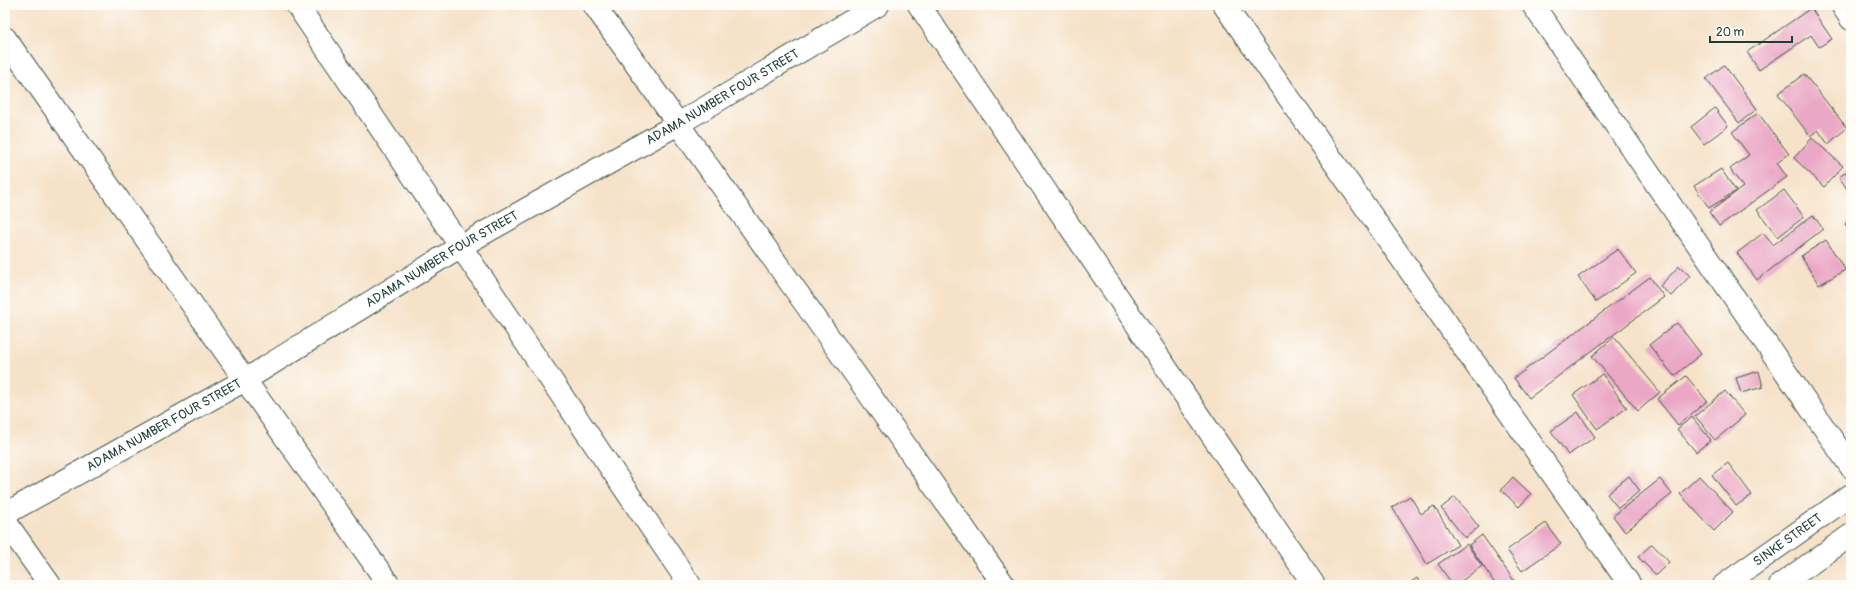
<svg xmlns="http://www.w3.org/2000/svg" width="1856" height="590" font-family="Pangolin,sans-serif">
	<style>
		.building { fill: #eba8c6 }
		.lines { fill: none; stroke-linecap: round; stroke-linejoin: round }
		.minor-casing { stroke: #3f564a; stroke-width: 24 }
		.tertiary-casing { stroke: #3f564a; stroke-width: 24 }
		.minor { stroke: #fff; stroke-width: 22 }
		.tertiary { stroke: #fff; stroke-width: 22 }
		.labels { text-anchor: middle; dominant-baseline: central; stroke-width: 3; stroke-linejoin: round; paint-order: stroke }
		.street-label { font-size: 13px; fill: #1f3d34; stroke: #fdfcf7 }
	</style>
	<rect width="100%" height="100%" fill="#fdfcf7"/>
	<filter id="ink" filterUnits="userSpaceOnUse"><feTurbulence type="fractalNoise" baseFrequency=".025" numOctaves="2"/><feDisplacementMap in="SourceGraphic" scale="8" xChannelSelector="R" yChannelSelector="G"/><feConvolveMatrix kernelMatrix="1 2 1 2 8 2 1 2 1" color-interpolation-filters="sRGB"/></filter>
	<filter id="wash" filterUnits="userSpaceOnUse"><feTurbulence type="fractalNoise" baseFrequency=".012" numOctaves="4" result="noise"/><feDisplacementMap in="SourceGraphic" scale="16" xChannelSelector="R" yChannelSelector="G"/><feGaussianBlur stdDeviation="0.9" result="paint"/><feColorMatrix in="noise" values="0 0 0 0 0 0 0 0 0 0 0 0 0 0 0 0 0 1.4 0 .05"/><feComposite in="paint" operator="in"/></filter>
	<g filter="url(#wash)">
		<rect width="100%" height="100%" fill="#f6e2c9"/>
		<g id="blocks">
			<g class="building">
				<polygon points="1811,8 1832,39 1819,47 1811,35 1759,70 1747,52"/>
				<polygon points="1724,65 1757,109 1739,123 1706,79"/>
				<polygon points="1804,74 1847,128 1828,144 1818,130 1810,136 1778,94"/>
				<polygon points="1715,108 1728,126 1704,144 1691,127"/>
				<polygon points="1758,113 1789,154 1777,163 1787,177 1719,226 1709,212 1743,187 1730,169 1749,155 1732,132"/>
				<polygon points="1812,138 1843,166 1824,187 1794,158"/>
				<polygon points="1721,169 1736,191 1709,208 1694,186"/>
				<polygon points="1851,169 1851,195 1839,177"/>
				<polygon points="1784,190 1804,217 1778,237 1757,210"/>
				<polygon points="1813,215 1823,229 1757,280 1737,253 1763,233 1773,245"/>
				<polygon points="1851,220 1851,233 1845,224"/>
				<polygon points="1826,240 1845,270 1819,285 1801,256"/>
				<polygon points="1618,249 1636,273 1596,302 1578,277"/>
				<polygon points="1679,266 1690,276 1671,296 1660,286"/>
				<polygon points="1650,277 1664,297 1529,398 1514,378"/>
				<polygon points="1677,323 1701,354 1674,376 1649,345"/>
				<polygon points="1614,337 1660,392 1638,411 1592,356"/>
				<polygon points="1759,371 1763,387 1741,393 1736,378"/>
				<polygon points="1602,374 1627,408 1597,429 1573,395"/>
				<polygon points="1686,376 1707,401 1678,425 1657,399"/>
				<polygon points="1725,391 1745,415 1715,440 1695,416"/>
				<polygon points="1578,412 1595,437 1568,455 1551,431"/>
				<polygon points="1692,417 1711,440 1696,452 1677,429"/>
				<polygon points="1728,463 1752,495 1736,506 1712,475"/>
				<polygon points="1629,476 1640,491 1618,508 1607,494"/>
				<polygon points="1699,476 1733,512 1714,531 1680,494"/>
				<polygon points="1513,477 1531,494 1519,507 1501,490"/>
				<polygon points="1660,479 1672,494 1625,532 1613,516"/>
				<polygon points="1410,496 1421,514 1434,506 1458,545 1427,564 1392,507"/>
				<polygon points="1455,497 1479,527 1465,538 1441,508"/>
				<polygon points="1546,523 1561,544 1522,571 1507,550"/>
				<polygon points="1482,535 1517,585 1496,585 1469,545"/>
				<polygon points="1467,544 1482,566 1456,585 1453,585 1438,564"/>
				<polygon points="1652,544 1669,562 1656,575 1638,557"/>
				<polygon points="1417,578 1421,585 1407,585"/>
			</g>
		</g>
	</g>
	<g filter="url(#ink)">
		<use href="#blocks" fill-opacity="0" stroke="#3f564a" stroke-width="1"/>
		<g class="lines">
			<defs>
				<g id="minor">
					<polyline points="297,5 690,585"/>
					<polyline points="594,5 1004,585"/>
					<polyline points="919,5 1314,585"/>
					<polyline points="1224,5 1630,585"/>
					<polyline points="1533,5 1851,467"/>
					<polyline points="1842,5 1851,19"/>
					<polyline points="5,38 389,585"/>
					<polyline points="5,521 50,585"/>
				</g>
				<g id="tertiary">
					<path id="s1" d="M 5,514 L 245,380 L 461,246 L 678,124 L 878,5"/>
					<path id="s2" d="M 1724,585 L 1851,495"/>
					<polyline points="1780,585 1851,535"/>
				</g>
			</defs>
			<use href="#minor" class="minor-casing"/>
			<use href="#tertiary" class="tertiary-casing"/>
			<use href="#minor" class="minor"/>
			<use href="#tertiary" class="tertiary"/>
		</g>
	</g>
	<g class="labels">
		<g class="street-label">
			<text stroke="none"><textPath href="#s1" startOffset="830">ADAMA NUMBER FOUR STREET</textPath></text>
			<text stroke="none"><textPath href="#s1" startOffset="506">ADAMA NUMBER FOUR STREET</textPath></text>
			<text stroke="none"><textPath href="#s1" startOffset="182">ADAMA NUMBER FOUR STREET</textPath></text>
			<text stroke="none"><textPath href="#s2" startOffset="78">SINKE STREET</textPath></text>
		</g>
	</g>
	<rect width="1856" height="590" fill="none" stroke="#fdfcf7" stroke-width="20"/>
	<path d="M1710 36v6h82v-6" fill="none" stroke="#1f3d34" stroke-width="2"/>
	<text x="1716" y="36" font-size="12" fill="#1f3d34" stroke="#fdfcf7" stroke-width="3" paint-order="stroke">20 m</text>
</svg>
